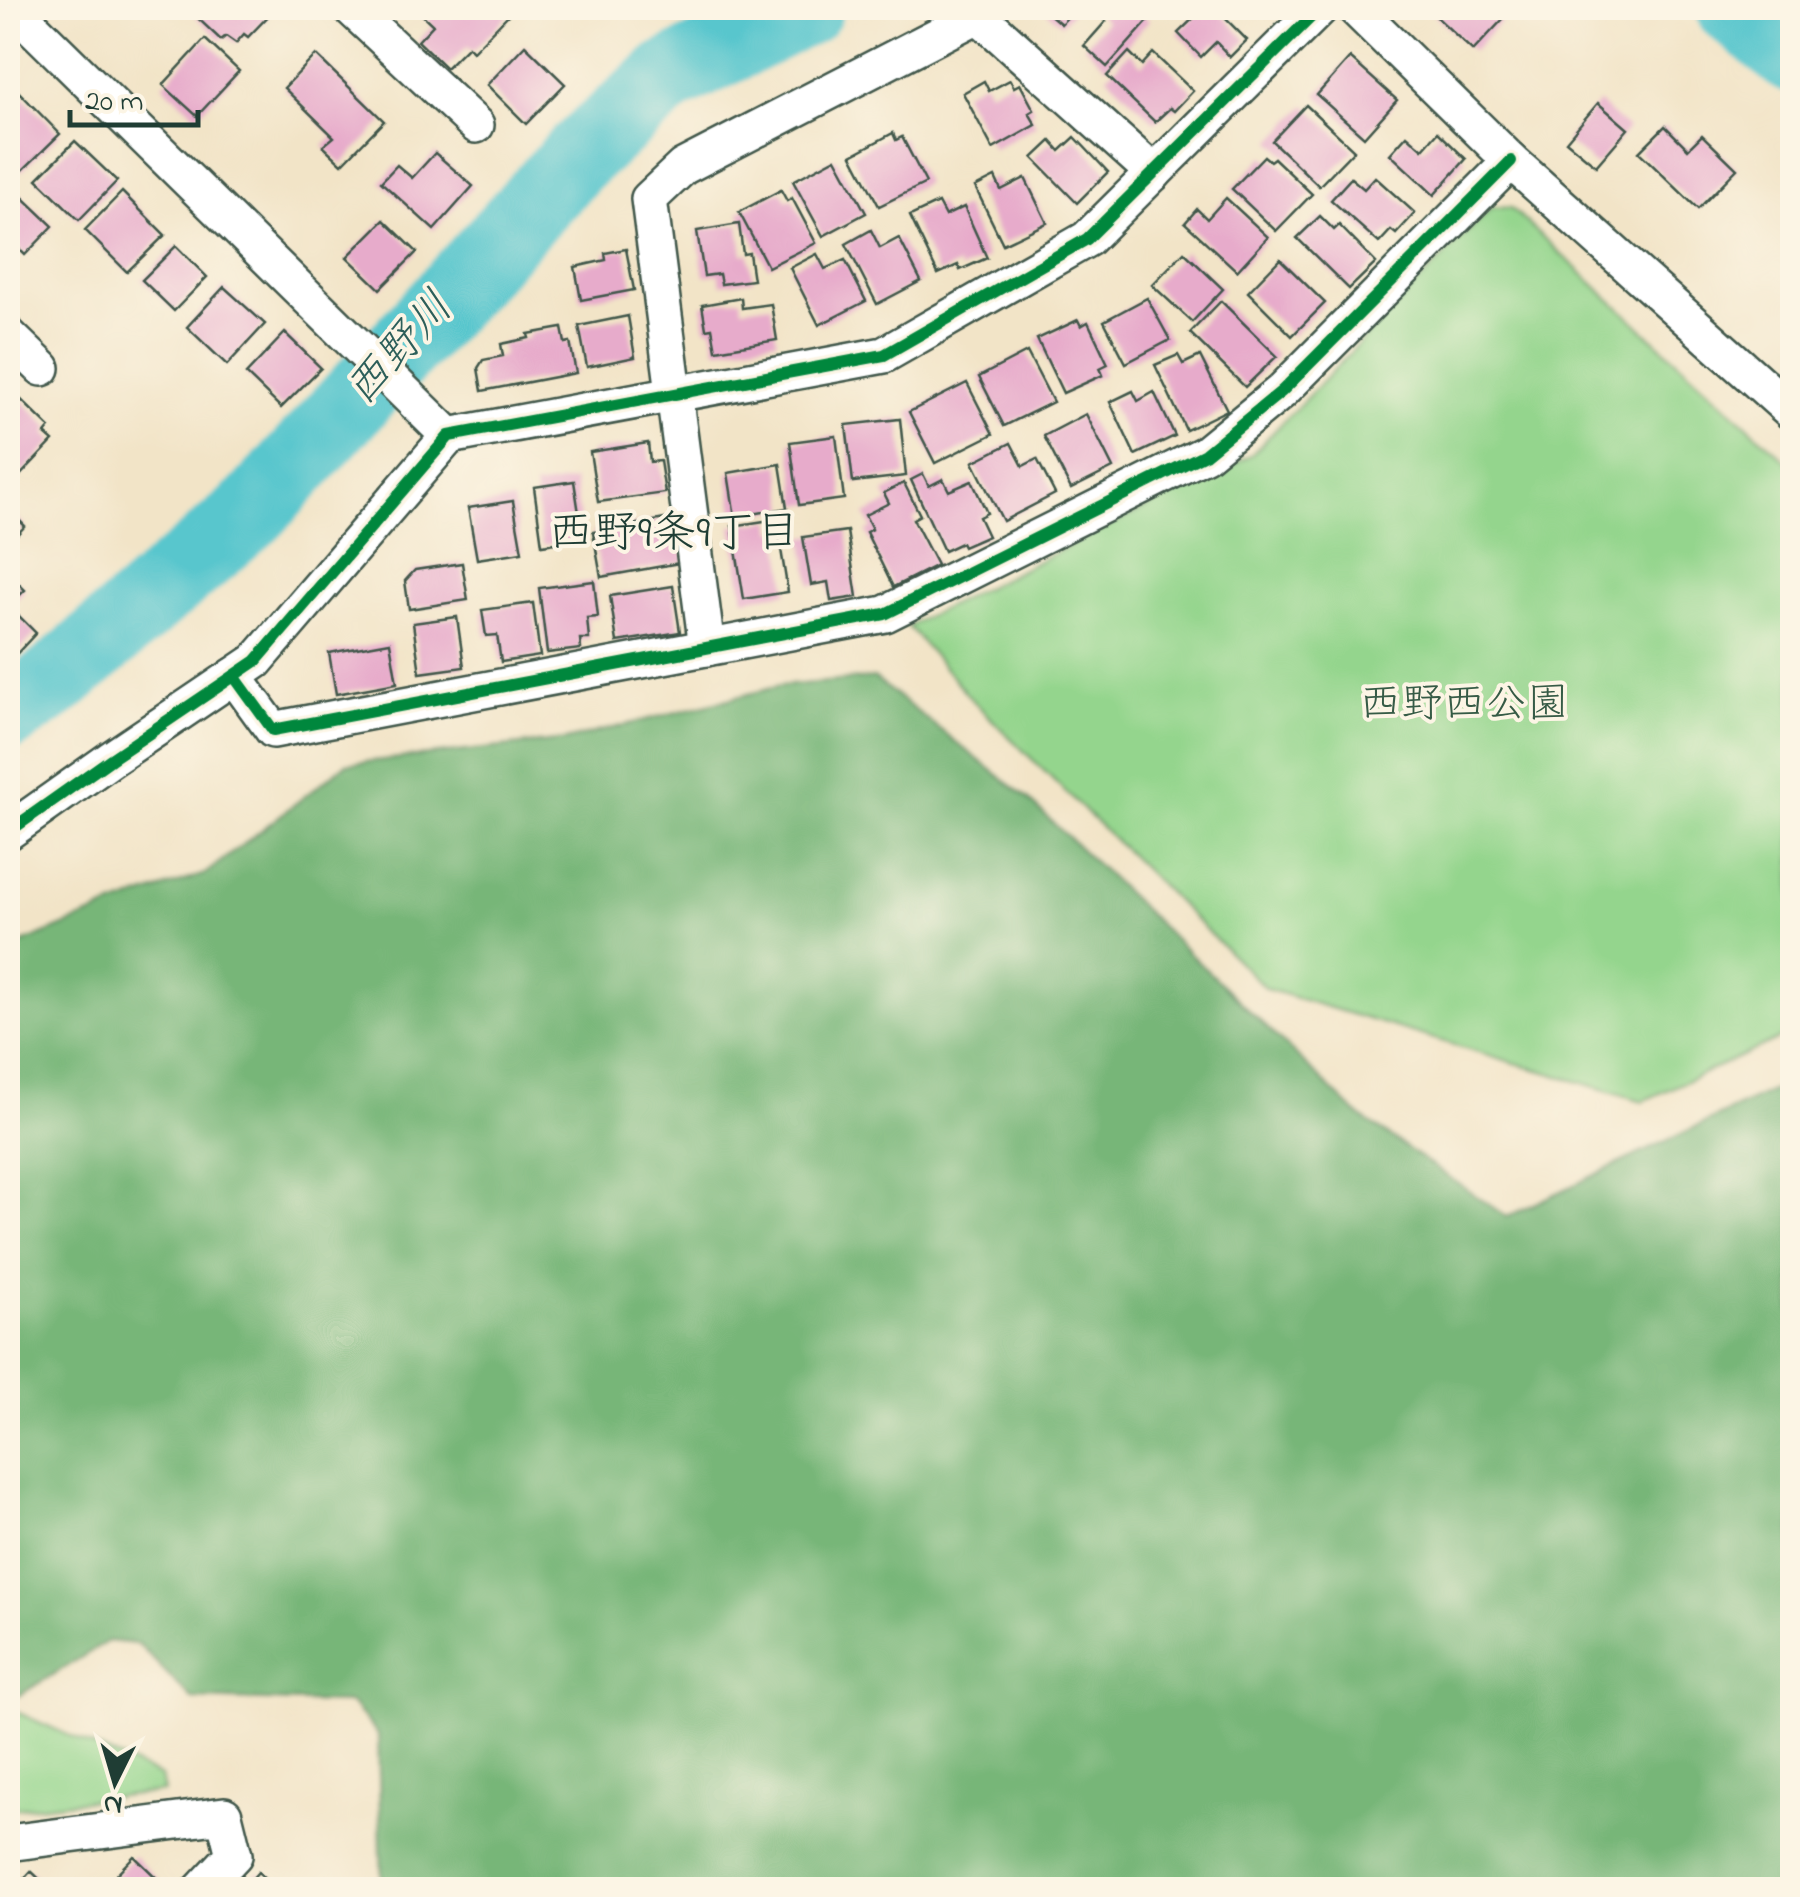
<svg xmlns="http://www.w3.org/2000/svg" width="1800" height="1897" font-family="'Indie Flower','Klee One',sans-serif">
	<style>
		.green { fill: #94d58d; stroke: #5a8960; stroke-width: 2.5 }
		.forest { fill: #77b678; stroke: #4b7a56; stroke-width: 2.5 }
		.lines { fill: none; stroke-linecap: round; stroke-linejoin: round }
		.river { stroke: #58c6cd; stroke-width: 75 }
		.building { fill: #e7abcb }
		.street-casing { stroke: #3f564a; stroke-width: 40 }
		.street { stroke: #fff; stroke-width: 35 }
		.cycleway-casing { stroke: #fcf5e5; stroke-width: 19 }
		.cycleway { stroke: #00873e; stroke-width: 12 }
		.labels { text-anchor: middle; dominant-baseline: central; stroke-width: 8; stroke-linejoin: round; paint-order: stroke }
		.park-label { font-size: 42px; fill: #365b46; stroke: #fcf5e5 }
		.water-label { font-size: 45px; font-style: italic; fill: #2d5f5a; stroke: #fcf5e5 }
		.neighbourhood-label { font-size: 45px; fill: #1f3d34; stroke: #fcf5e5 }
	</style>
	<rect width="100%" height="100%" fill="#fcf5e5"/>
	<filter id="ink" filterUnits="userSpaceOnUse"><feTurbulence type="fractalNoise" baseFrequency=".01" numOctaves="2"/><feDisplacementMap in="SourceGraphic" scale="20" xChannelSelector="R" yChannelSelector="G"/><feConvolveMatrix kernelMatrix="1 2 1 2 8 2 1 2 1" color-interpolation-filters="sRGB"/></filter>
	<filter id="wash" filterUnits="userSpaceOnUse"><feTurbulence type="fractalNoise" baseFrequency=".0048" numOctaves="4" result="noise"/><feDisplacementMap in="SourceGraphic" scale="40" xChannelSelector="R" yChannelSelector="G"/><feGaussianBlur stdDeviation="2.25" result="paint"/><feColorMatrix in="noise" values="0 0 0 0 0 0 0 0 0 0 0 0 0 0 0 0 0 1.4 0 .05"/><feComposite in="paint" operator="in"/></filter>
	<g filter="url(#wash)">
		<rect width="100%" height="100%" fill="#f2e4c7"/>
		<g class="green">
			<polygon points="1492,207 1511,208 1792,466 1792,1033 1643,1101 1266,989 973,701 908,626 1250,456"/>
			<polygon points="8,1713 19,1713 161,1777 164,1792 8,1809"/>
		</g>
		<polygon class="forest" points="874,678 1026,797 1357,1114 1507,1217 1792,1081 1792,1889 382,1889 378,1735 351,1703 192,1699 138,1644 108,1641 8,1702 8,949 113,906 205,874 346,764 566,740 780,686"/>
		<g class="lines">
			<g class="river">
				<polyline points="1733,8 1792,56"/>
				<polyline points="8,713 55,681 255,509 574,160 668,77 806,8"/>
			</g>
		</g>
		<g id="blocks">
			<g class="building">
				<polygon points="192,8 276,8 248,37 244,34 236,43 226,36 221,40 189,10"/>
				<polygon points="415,8 501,8 509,14 473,51 468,46 446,68 418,41 433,25"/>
				<polygon points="1042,8 1083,8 1079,12 1076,8 1061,24"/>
				<polygon points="1105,8 1135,8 1149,20 1107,67 1084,46 1106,21 1098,14"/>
				<polygon points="1204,8 1215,8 1247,40 1230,57 1216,42 1201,57 1178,33"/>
				<polygon points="1427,8 1492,8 1503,19 1473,51"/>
				<polygon points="205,39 239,71 197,116 163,85"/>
				<polygon points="525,45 565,84 526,124 487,85"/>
				<polygon points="1129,52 1142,65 1153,53 1193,91 1174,111 1170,108 1155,122 1107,76"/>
				<polygon points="316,55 384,121 342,164 323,146 334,137 284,88"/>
				<polygon points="1350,58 1397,100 1364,137 1317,95"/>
				<polygon points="1010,80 1014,87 1020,84 1034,110 1029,113 1036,125 993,149 963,93 984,81 989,91"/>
				<polygon points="19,92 60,134 22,171 8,156 8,103"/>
				<polygon points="1598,103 1628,129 1596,166 1566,141"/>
				<polygon points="1306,105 1354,150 1319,186 1272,141"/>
				<polygon points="1665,126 1688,149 1702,135 1737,169 1698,209 1639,152"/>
				<polygon points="1438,132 1466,159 1434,195 1390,154 1407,135 1423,149"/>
				<polygon points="893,133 896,140 902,137 926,183 879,206 852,155"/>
				<polygon points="1075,137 1108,172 1077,203 1033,158 1051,141 1060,151"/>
				<polygon points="75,141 117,181 79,220 37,179"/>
				<polygon points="435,153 473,186 434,230 381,182 397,165 412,178"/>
				<polygon points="1264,156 1270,161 1274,158 1312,194 1276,231 1232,189"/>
				<polygon points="836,158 866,213 823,236 793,181"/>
				<polygon points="995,177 1001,190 1025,178 1047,223 1003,244 975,187"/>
				<polygon points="1375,177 1415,213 1396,234 1391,230 1379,243 1331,200 1351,178 1364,189"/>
				<polygon points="8,183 53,226 25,255 8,238"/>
				<polygon points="781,190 787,201 792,198 816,243 768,267 739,212"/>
				<polygon points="122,192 165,235 127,272 85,230"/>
				<polygon points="1226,198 1268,237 1237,271 1185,223 1197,209 1207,219"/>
				<polygon points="938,203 945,216 964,207 987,258 960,270 958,265 938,274 910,216"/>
				<polygon points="1320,216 1334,230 1339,225 1376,263 1349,289 1297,238"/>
				<polygon points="384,220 417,252 380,289 347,257"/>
				<polygon points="739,224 743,254 749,253 753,280 721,284 719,274 704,276 697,231"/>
				<polygon points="871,230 880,248 899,238 921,281 877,304 846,244"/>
				<polygon points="176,246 207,277 174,311 142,280"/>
				<polygon points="626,249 634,290 581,300 575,267 606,260 605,253"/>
				<polygon points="1184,252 1223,289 1192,322 1152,285"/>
				<polygon points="817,254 825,269 845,260 866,301 819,325 790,268"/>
				<polygon points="1280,259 1325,303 1292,336 1248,292"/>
				<polygon points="224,287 265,324 227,365 187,327"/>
				<polygon points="741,298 742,308 771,304 777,340 716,350 712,328 706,329 702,305"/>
				<polygon points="1147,298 1170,340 1126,363 1104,321"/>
				<polygon points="1221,301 1277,356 1245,387 1190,333"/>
				<polygon points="628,316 635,357 587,367 579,326"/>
				<polygon points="1078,320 1081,326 1088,322 1108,364 1100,368 1103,375 1063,393 1037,339"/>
				<polygon points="562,328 565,343 570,342 576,373 482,391 478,368 483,360 503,356 501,344 529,338 528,334"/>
				<polygon points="285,333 321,368 281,408 246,374"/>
				<polygon points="1027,352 1053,402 1004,426 979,377"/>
				<polygon points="1178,355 1183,364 1200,356 1227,410 1186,430 1155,365"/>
				<polygon points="967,383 993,434 935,463 909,412"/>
				<polygon points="8,387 50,428 45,434 53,441 12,484 8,480"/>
				<polygon points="1133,391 1138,401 1154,392 1175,436 1135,455 1110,402"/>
				<polygon points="1086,414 1113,468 1071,489 1044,436"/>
				<polygon points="900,419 906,476 853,482 846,425"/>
				<polygon points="836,436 844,499 799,505 790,442"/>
				<polygon points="648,443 650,462 660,461 665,493 598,502 590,452"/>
				<polygon points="1011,443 1023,466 1037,459 1055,494 1003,521 973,462"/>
				<polygon points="780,464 787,508 735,517 728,473"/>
				<polygon points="923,474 929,486 943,479 949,491 972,481 987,513 979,517 988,536 963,547 961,543 944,551 911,480"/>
				<polygon points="574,481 583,539 542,545 534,487"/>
				<polygon points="904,483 920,515 913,519 937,565 893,587 866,532 872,529 865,515 889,503 884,493"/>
				<polygon points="513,501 522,552 477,559 468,508"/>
				<polygon points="8,509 25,526 8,544"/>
				<polygon points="676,517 685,562 601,577 593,532"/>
				<polygon points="771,520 773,532 778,531 788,592 744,599 732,526"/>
				<polygon points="847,531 857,597 831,601 828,582 811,585 803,537"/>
				<polygon points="462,563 468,600 409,609 405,581 415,570"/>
				<polygon points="8,573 25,590 9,606 36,633 8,663"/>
				<polygon points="594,581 598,617 587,618 589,639 580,639 581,649 547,653 539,588"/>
				<polygon points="673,586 680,632 617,642 610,596"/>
				<polygon points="533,603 540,656 501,662 497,635 486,636 482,610"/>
				<polygon points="457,617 464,667 420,673 413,623"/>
				<polygon points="390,642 397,683 336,694 329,653"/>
				<polygon points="134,1856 169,1890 101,1890"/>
				<polygon points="31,1871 51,1890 14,1890"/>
				<polygon points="258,1872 278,1890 242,1890"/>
			</g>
		</g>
	</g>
	<g filter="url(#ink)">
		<use href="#blocks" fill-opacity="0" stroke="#3f564a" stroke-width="2.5"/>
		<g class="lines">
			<defs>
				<g id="street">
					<polyline points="13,8 449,436"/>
					<polyline points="351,8 476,125"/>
					<polyline points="1355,8 1511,161 1792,412"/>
					<polyline points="8,335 42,368"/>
					<polyline points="707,648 649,199 683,167 978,15 1154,173"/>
					<polyline points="234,676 273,730 885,614 1205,454 1282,391 1511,161"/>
					<polyline points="8,832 111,759 256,661 449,436 884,355 1087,239 1320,8"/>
					<polyline points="8,1843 224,1815 234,1855 201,1890"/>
				</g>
			</defs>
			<use href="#street" class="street-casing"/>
			<use href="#street" class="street"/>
			<defs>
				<g id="cycleway">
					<polyline points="234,676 273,730 885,614 1205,454 1282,391 1511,161"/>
					<polyline points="8,832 111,759 256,661 449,436 884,355 1087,239 1320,8"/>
				</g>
			</defs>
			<use href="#cycleway" class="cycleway-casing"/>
			<use href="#cycleway" class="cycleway"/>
		</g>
	</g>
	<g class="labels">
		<g class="park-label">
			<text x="1464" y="705">西野西公園</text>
		</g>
		<g class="water-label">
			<text transform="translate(401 350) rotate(-48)">西野川</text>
		</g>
		<g class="neighbourhood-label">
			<text x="674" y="535">西野9条9丁目</text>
		</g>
	</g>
	<rect width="1800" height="1897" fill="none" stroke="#fcf5e5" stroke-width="40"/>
	<g transform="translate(115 1782) rotate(185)" stroke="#fcf5e5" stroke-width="8" paint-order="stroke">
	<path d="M0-8L18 38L0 25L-18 38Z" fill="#1f3d34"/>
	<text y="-15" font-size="28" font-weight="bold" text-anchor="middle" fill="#1f3d34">N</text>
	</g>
	<path d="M70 110v15h128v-15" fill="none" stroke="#1f3d34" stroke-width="5"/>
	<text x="85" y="110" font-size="30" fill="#1f3d34" stroke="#fcf5e5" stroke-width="8" paint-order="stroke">20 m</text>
</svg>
